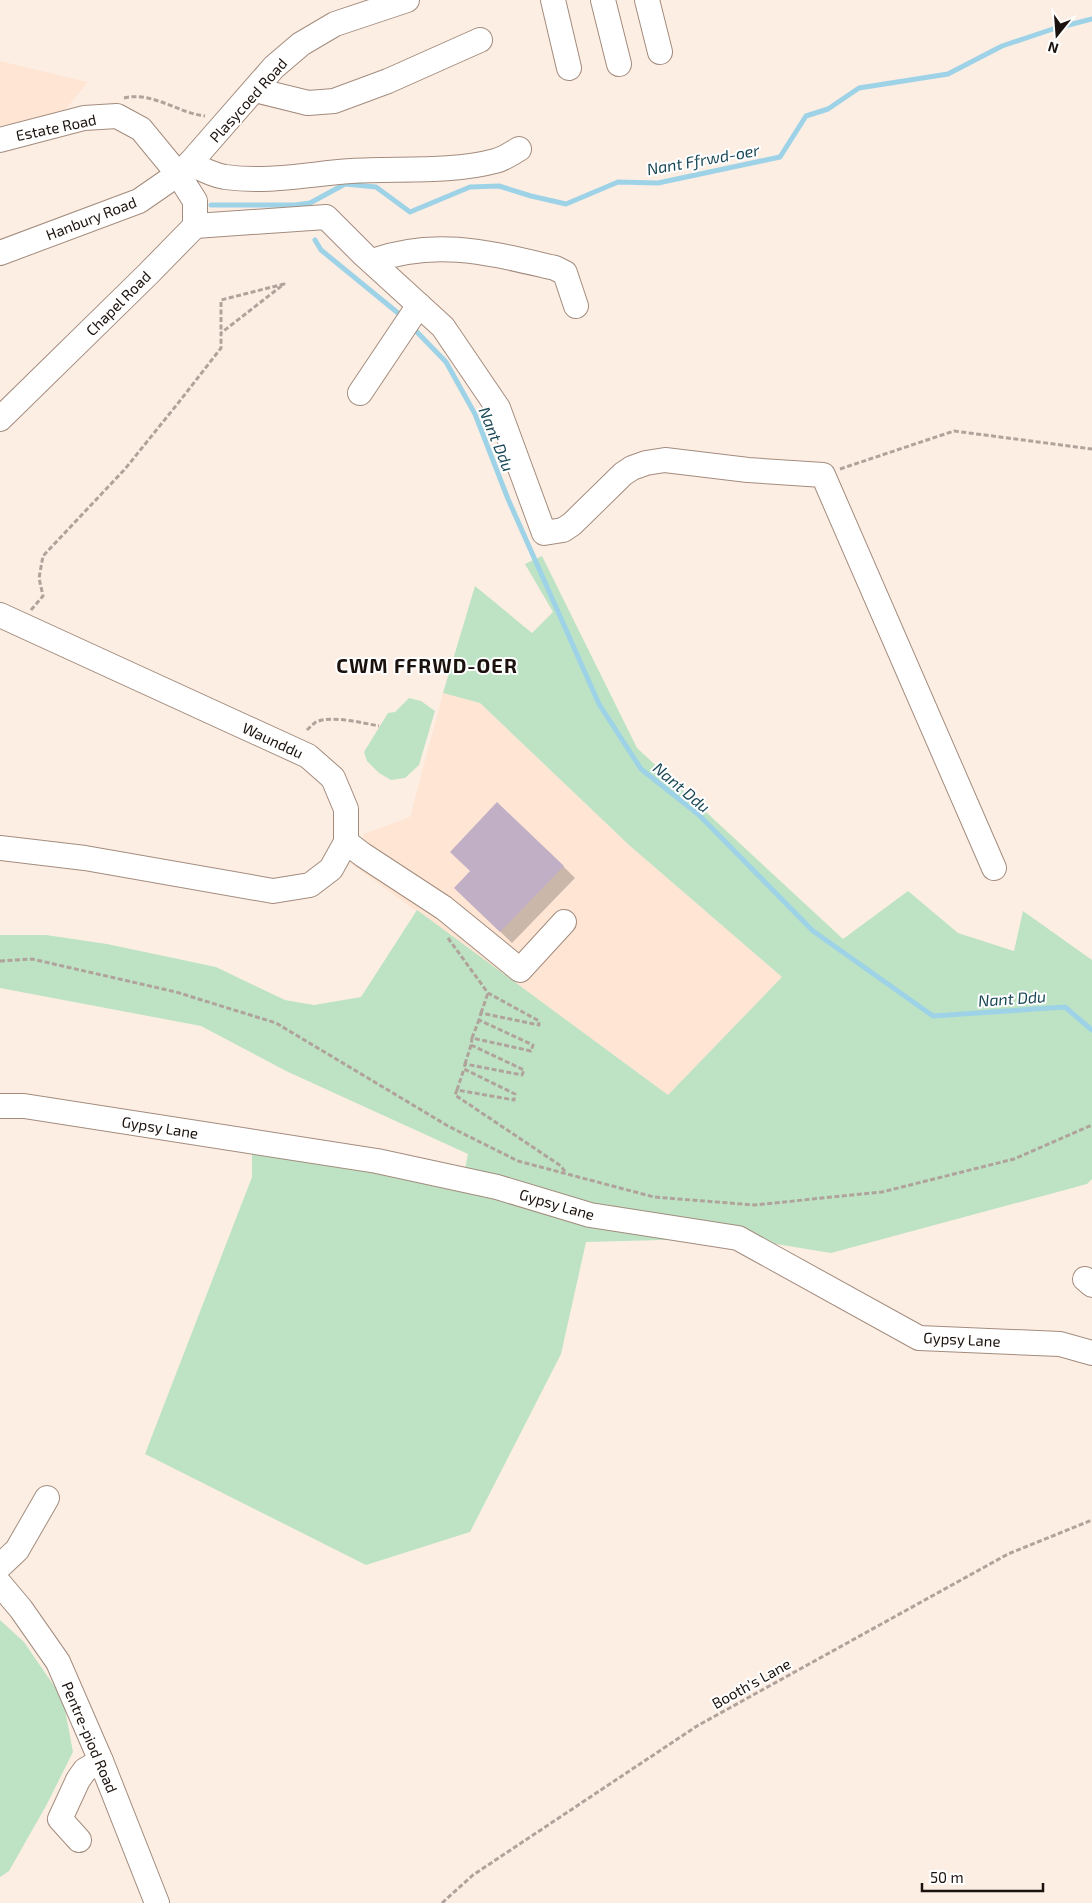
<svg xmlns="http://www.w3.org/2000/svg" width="1092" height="1903" font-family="'Exo 2',sans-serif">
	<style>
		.built { fill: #fee5d4 }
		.green { fill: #bde3c4 }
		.shadow { fill: #0003 }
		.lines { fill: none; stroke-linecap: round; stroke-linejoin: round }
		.stream { stroke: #9ed3e7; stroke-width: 5 }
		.building { fill: #c1b0c5 }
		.minor-casing { stroke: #a38c7d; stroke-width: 26 }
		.path { stroke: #b0a39b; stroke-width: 3; stroke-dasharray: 5 2.5; stroke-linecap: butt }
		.minor { stroke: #fff; stroke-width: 24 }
		.labels { text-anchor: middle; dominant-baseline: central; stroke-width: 4; stroke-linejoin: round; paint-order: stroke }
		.street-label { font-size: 15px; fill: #1b120d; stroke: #fff }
		.water-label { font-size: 16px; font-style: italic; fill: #1a4857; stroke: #fff }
		.district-label { font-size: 20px; font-weight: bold; letter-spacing: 1px; fill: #1b120d; stroke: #fff }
	</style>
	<rect width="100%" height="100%" fill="#fdeee4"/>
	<g class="built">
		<polygon points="0,61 88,82 60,116 0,126"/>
		<polygon points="443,693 480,703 629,845 783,977 668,1095 350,863 356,856 364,842 363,834 410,817"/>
	</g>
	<g class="green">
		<polygon points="542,556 637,748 843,939 908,891 958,933 1014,951 1023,911 1092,960 1092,1179 1087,1184 831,1253 738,1238 586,1242 561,1354 470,1532 366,1565 145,1454 252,1177 252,1142 463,1179 468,1154 286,1071 201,1026 0,988 0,935 46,935 107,944 216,967 285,1000 314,1005 361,997 417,910 668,1095 782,977 629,845 480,703 443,693 475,586 532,633 553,612 525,564"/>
		<polygon points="409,698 421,701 435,711 419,765 405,778 391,780 379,773 367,761 364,752 388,713 395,712"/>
		<polygon points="0,1620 24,1642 63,1699 73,1752 47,1804 9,1871 0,1877"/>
	</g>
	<polygon class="shadow" points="563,866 575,878 512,943 467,900"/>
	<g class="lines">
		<g class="stream">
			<polyline points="211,205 295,205 310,203 345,184 376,187 410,212 470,187 499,186 531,196 566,204 618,182 658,183 780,157 806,116 828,109 859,88 948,74 1002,46 1053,29 1092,19"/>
			<polyline points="315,240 321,250 398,313"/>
			<polyline points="417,332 446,362 475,414 508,499 599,704 641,769 699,815 813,931 933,1016 1065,1007 1092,1030"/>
		</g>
	</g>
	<polygon class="building" points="497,802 564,866 500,932 454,888 470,871 450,852"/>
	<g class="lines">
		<defs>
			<g id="minor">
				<polyline points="553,0 569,68"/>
				<polyline points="603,0 619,64"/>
				<polyline points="647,0 660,52"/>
				<polyline points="255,90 308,103 334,101 388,81 480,40"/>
				<polyline points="0,140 84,118 117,116 141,129 178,174 195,201 195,226 148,274 0,419"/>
				<path d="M 190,163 C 201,169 213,175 225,177 C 267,183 309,174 351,171 C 397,168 451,173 495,161 C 504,159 512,153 519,149"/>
				<polyline points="195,226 326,217 364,255 443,327 498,408 544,533 563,530 572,524 623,474 632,468 646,463 665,460 748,470 823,475 994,868"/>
				<polyline points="0,253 139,201 178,174 190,163 274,67 301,44 335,24 407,0"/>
				<path d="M 372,261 C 437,238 490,253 555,268 L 565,273 L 576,306"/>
				<polyline points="360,393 419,305"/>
				<polyline points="0,615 308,756 333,778 346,809 346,842 331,869 310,885 273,891 85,858 0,848"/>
				<polyline points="346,842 363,855 444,908 520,970 564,922"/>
				<polyline points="0,1106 24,1106 377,1161 497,1187 590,1215 738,1238 919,1338 1060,1344 1092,1353"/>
				<polyline points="1085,1279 1092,1285"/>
				<polyline points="0,1566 17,1550 47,1498"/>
				<polyline points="0,1584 21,1609 58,1662 101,1761 157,1903"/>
				<polyline points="79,1840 60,1819 78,1780 85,1770 101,1761"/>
			</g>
		</defs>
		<use href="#minor" class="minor-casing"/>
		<g class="path">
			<path d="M 124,98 C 152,91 178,113 205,116"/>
			<polyline points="840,469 954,431 1092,449"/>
			<polyline points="31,610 43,596 39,578 43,556 125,469 179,402 221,348 221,333 284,284 221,300 221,333"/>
			<path d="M 307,730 C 310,727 313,724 316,722 C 331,715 363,723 379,726"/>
			<polyline points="448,938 488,993 539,1021 539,1025 481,1013 479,1020 533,1045 531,1051 472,1038 471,1045 524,1070 522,1075 465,1064 464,1069 515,1094 514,1100 457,1090 455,1095 561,1166 566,1173"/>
			<polyline points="0,961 32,959 176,992 276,1023 448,1126 518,1161 654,1197 754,1205 882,1192 1014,1159 1092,1125"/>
			<polyline points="481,1013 488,993"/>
			<polyline points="472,1038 479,1020"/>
			<polyline points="465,1064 471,1045"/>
			<polyline points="457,1090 464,1069"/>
			<polyline points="442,1903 473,1875 697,1726 1008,1554 1092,1520"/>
		</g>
		<use href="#minor" class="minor"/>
	</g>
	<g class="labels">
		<g class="street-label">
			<text transform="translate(248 100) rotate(-48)">Plasycoed Road</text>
			<text transform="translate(56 127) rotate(-12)">Estate Road</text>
			<text transform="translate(91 218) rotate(-21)">Hanbury Road</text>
			<text transform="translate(118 303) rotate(-45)">Chapel Road</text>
			<text transform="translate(273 740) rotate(25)">Waunddu</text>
			<text transform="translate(160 1127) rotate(9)">Gypsy Lane</text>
			<text transform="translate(557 1204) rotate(16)">Gypsy Lane</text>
			<text transform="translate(962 1339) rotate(3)">Gypsy Lane</text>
			<text transform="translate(751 1683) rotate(-29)">Booth's Lane</text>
			<text transform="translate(90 1737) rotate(67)">Pentre-piod Road</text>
		</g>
		<g class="water-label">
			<text transform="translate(703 159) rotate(-10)">Nant Ffrwd-oer</text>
			<text transform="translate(497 439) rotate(68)">Nant Ddu</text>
			<text transform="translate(682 787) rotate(40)">Nant Ddu</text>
			<text transform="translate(1012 998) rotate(-4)">Nant Ddu</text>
		</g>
		<g class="district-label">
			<text x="427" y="665">CWM FFRWD-OER</text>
		</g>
	</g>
	<g transform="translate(1057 35) rotate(197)" stroke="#ffffff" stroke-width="4" paint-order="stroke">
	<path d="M0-4L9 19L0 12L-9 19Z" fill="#1b120d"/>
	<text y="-8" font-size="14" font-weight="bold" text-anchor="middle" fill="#1b120d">N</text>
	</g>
	<path d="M922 1883v8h121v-8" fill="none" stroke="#1b120d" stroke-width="2.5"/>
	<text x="930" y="1883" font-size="15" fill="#1b120d" stroke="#ffffff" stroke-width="4" paint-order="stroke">50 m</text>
</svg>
